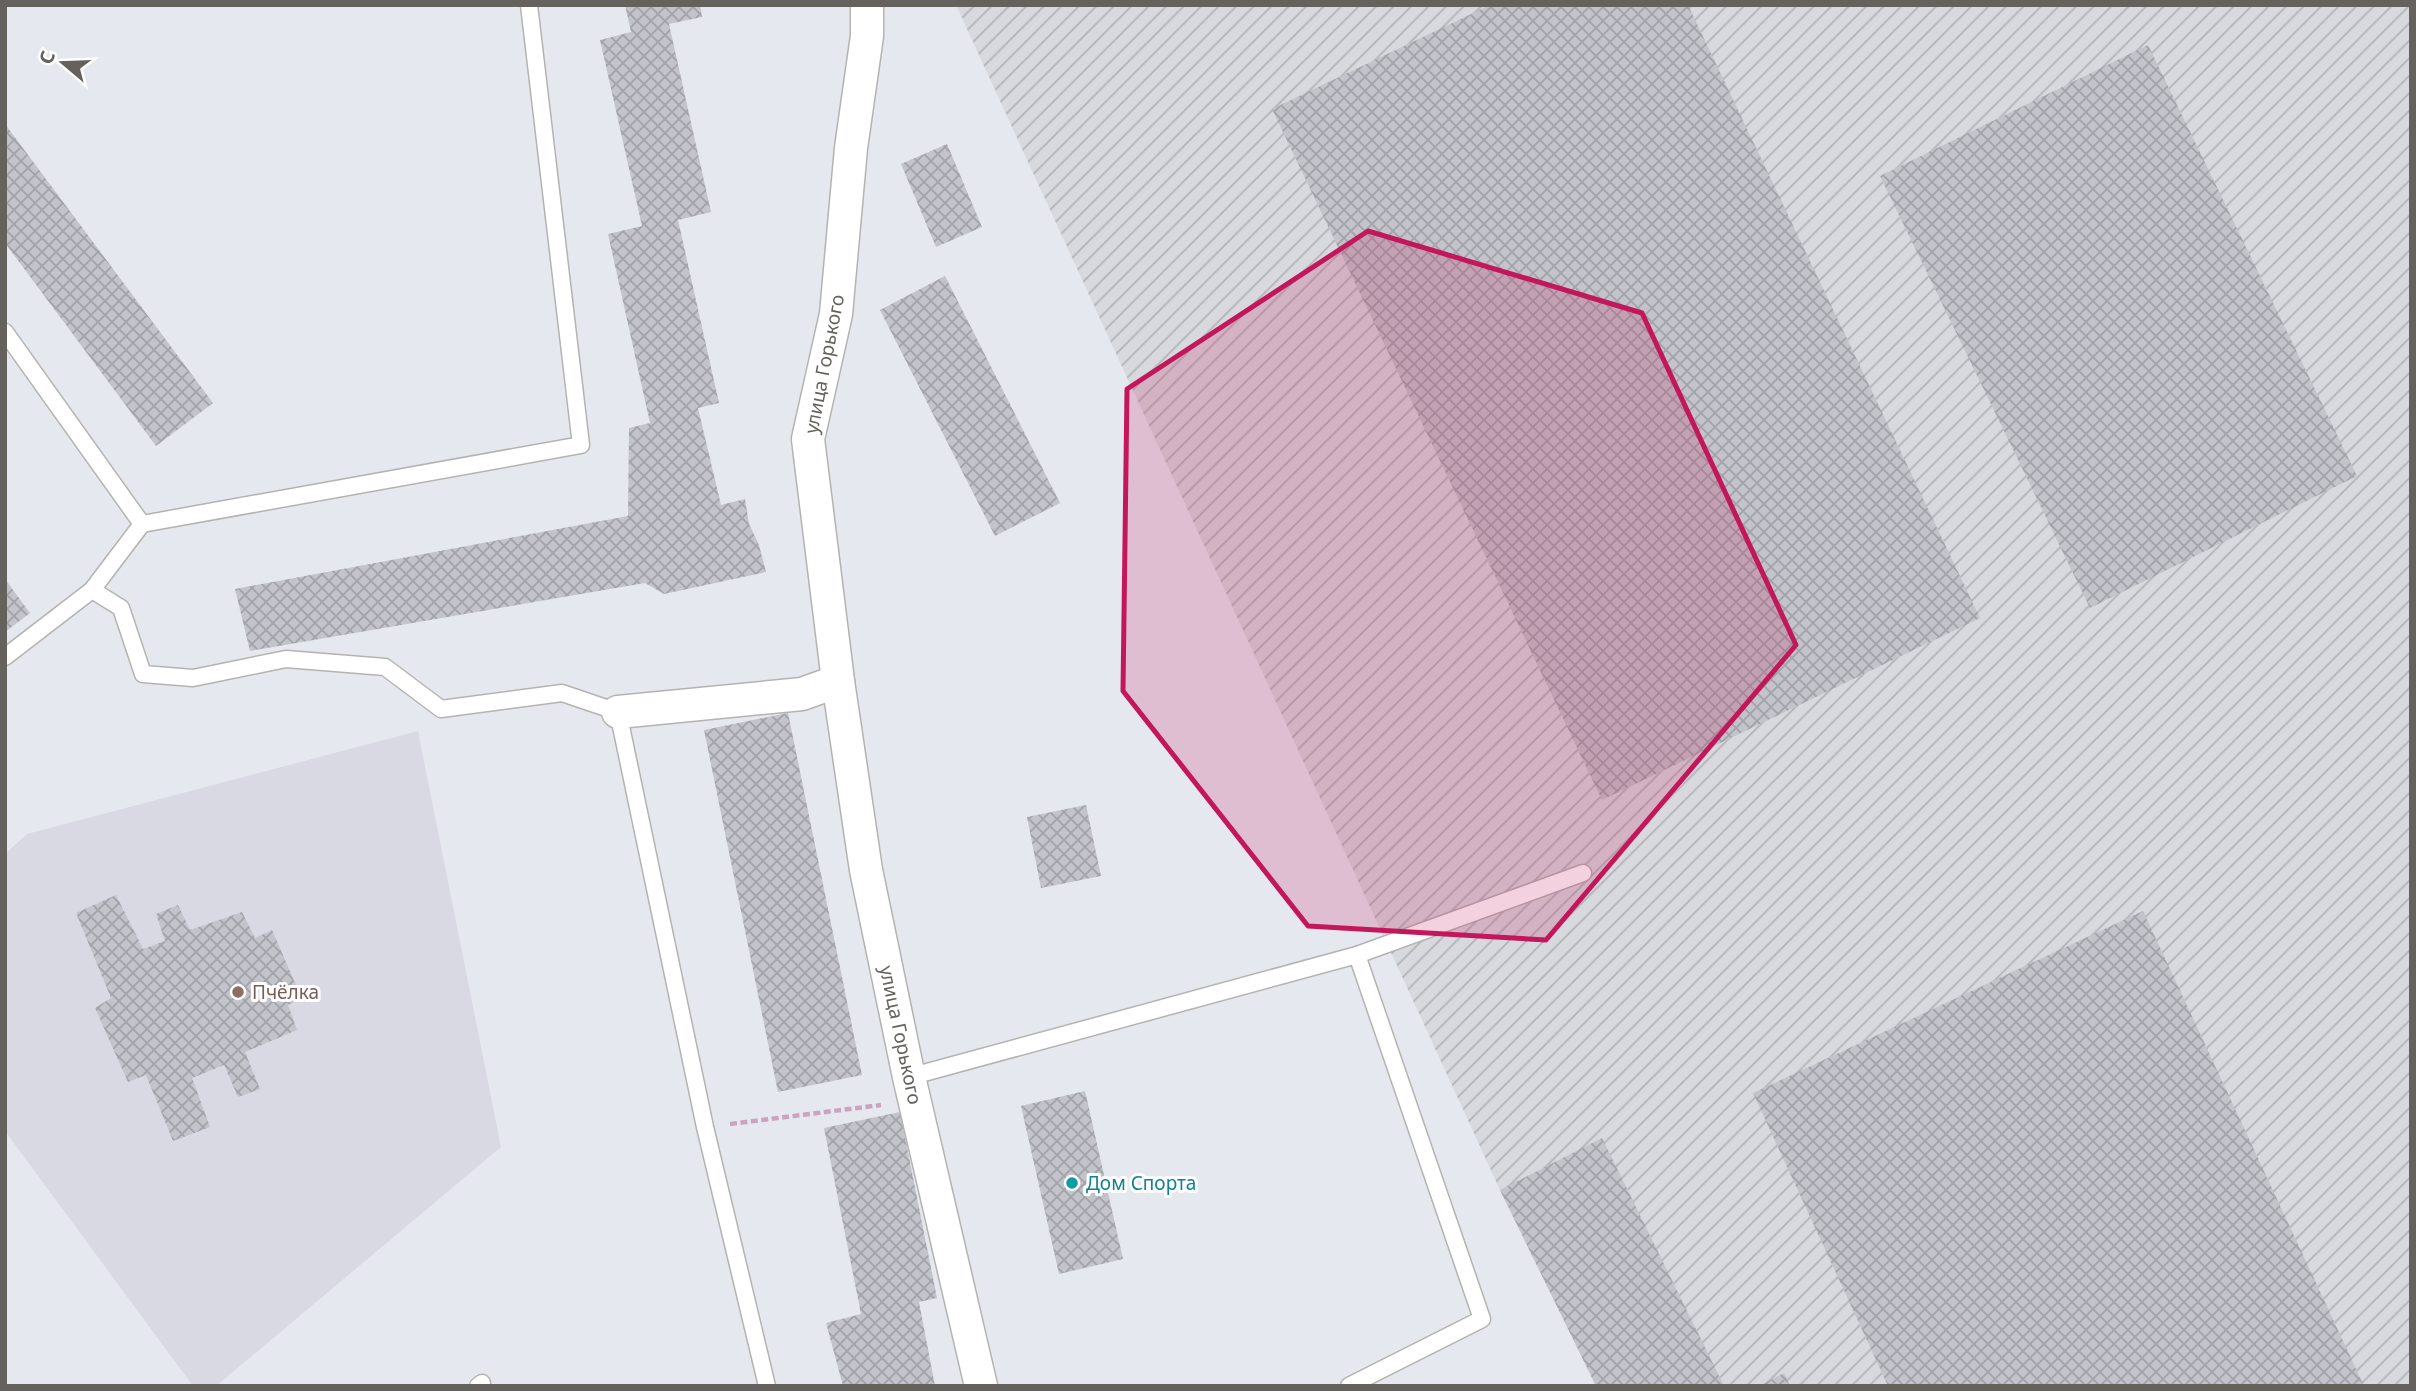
<svg xmlns="http://www.w3.org/2000/svg" width="2416" height="1391" font-family="'Noto Sans',sans-serif">
	<style>
		.industrial { fill: url(#industrial-furrows) }
		.education { fill: #d8d9e2 }
		.building { fill: url(#building-cross-hatch) }
		.lines { fill: none; stroke-linecap: round; stroke-linejoin: round }
		.lane-casing { stroke: #b5b3af; stroke-width: 19 }
		.street-casing { stroke: #b5b3af; stroke-width: 35 }
		.path { stroke: #cca3bf; stroke-width: 4.5; stroke-dasharray: 7 3.5; stroke-linecap: butt }
		.lane { stroke: #fff; stroke-width: 16 }
		.street { stroke: #fff; stroke-width: 32 }
		.marked { fill: #c2185b; fill-opacity: 0.2; stroke: #c2185b; stroke-width: 5; stroke-linejoin: round }
		.education-dot { fill: #8d6e63; stroke: #fff; stroke-width: 2.5 }
		.culture-dot { fill: #0f9aa8; stroke: #fff; stroke-width: 2.5 }
		.labels { text-anchor: middle; dominant-baseline: central; stroke-width: 6; stroke-linejoin: round; paint-order: stroke }
		.street-label { font-size: 19px; fill: #65625e; stroke: #fff }
		.education-label { font-size: 19px; fill: #785e54; stroke: #fff; text-anchor: start }
		.culture-label { font-size: 19px; fill: #0d838f; stroke: #fff; text-anchor: start }
	</style>
	<defs>
		<pattern id="industrial-furrows" width="10" height="10" patternUnits="userSpaceOnUse" patternTransform="scale(1.75)"><rect width="10" height="10" fill="#d8d9de"/><path d="M-1 1l2-2M0 10L10 0M9 11l2-2" fill="none" stroke="#b3b3b7"/></pattern>
		<pattern id="building-cross-hatch" width="8" height="8" patternUnits="userSpaceOnUse" patternTransform="scale(1.75)"><rect width="8" height="8" fill="#c3c4cb"/><path d="M0 0l8 8M0 8l8-8" fill="none" stroke="#a2a3a8"/></pattern>
	</defs>
	<rect width="100%" height="100%" fill="#e6e8ef"/>
	<polygon class="industrial" points="956,5 2411,5 2411,1386 1596,1386 1500,1190"/>
	<polygon class="education" points="418,731 501,1147 216,1386 193,1386 5,1131 5,854 27,834"/>
	<g class="building">
		<polygon points="625,5 700,5 702,17 669,24 711,212 678,220 719,403 698,408 721,505 745,499 749,524 759,545 766,572 664,594 645,583 250,651 235,589 628,516 629,428 650,423 608,234 642,226 600,40 631,32"/>
		<polygon points="1490,5 1688,5 1980,618 1602,800 1272,109"/>
		<polygon points="2148,45 2357,476 2090,608 1880,176"/>
		<polygon points="5,124 213,403 156,446 5,243"/>
		<polygon points="947,144 982,227 936,247 901,164"/>
		<polygon points="945,276 1060,503 995,536 880,310"/>
		<polygon points="5,579 30,613 5,632"/>
		<polygon points="788,713 862,1075 778,1092 704,730"/>
		<polygon points="1086,805 1101,876 1041,888 1027,817"/>
		<polygon points="116,895 143,949 165,941 156,914 178,905 190,930 242,912 255,938 272,930 302,999 288,1005 297,1030 245,1052 260,1089 238,1097 224,1065 192,1078 210,1127 173,1141 146,1075 128,1082 95,1008 111,998 76,913"/>
		<polygon points="2143,911 2364,1386 1888,1386 1753,1093"/>
		<polygon points="1085,1091 1123,1259 1059,1274 1021,1106"/>
		<polygon points="900,1112 937,1298 919,1302 935,1386 843,1386 826,1323 861,1314 824,1128"/>
		<polygon points="1602,1138 1724,1386 1596,1386 1500,1190"/>
		<polygon points="1784,1373 1790,1386 1759,1386"/>
	</g>
	<g class="lines">
		<defs>
			<g id="lane">
				<polyline points="5,332 142,524"/>
				<polyline points="142,524 581,445 529,5"/>
				<polyline points="92,590 142,524"/>
				<polyline points="5,657 92,590 121,608 143,674 193,678 286,659 385,667 441,709 562,693 618,712 705,1127 767,1386"/>
				<polyline points="1357,955 1583,873"/>
				<polyline points="909,1077 1357,955 1482,1319 1349,1386"/>
				<polyline points="478,1386 482,1383"/>
			</g>
			<g id="street">
				<polyline points="867,5 867,36 851,148 836,314 808,439 838,681 866,870 909,1077 981,1386"/>
				<polyline points="618,712 802,694 838,681"/>
			</g>
		</defs>
		<use href="#lane" class="lane-casing"/>
		<use href="#street" class="street-casing"/>
		<polyline class="path" points="730,1124 881,1105"/>
		<use href="#lane" class="lane"/>
		<use href="#street" class="street"/>
	</g>
	<path class="marked" d="M 1368,231 L 1642,313 L 1796,645 L 1546,940 L 1308,926 L 1123,691 L 1127,389 Z"/>
	<circle class="education-dot" cx="238" cy="992" r="7"/>
	<circle class="culture-dot" cx="1072" cy="1183" r="7"/>
	<g class="labels">
		<g class="street-label">
			<text transform="translate(824 364) rotate(-79)">улица Горького</text>
			<text transform="translate(901 1035) rotate(78)">улица Горького</text>
		</g>
		<g class="education-label">
			<text x="252" y="992">Пчёлка</text>
		</g>
		<g class="culture-label">
			<text x="1086" y="1183">Дом Спорта</text>
		</g>
	</g>
	<rect width="2416" height="1391" fill="none" stroke="#65625e" stroke-width="14"/>
	<g transform="translate(63 63) rotate(289)" stroke="#ffffff" stroke-width="5" paint-order="stroke">
	<path d="M0-5L12 26L0 18L-12 26Z" fill="#65625e"/>
	<text y="-10" font-size="19" font-weight="bold" text-anchor="middle" fill="#65625e">С</text>
	</g>
</svg>
